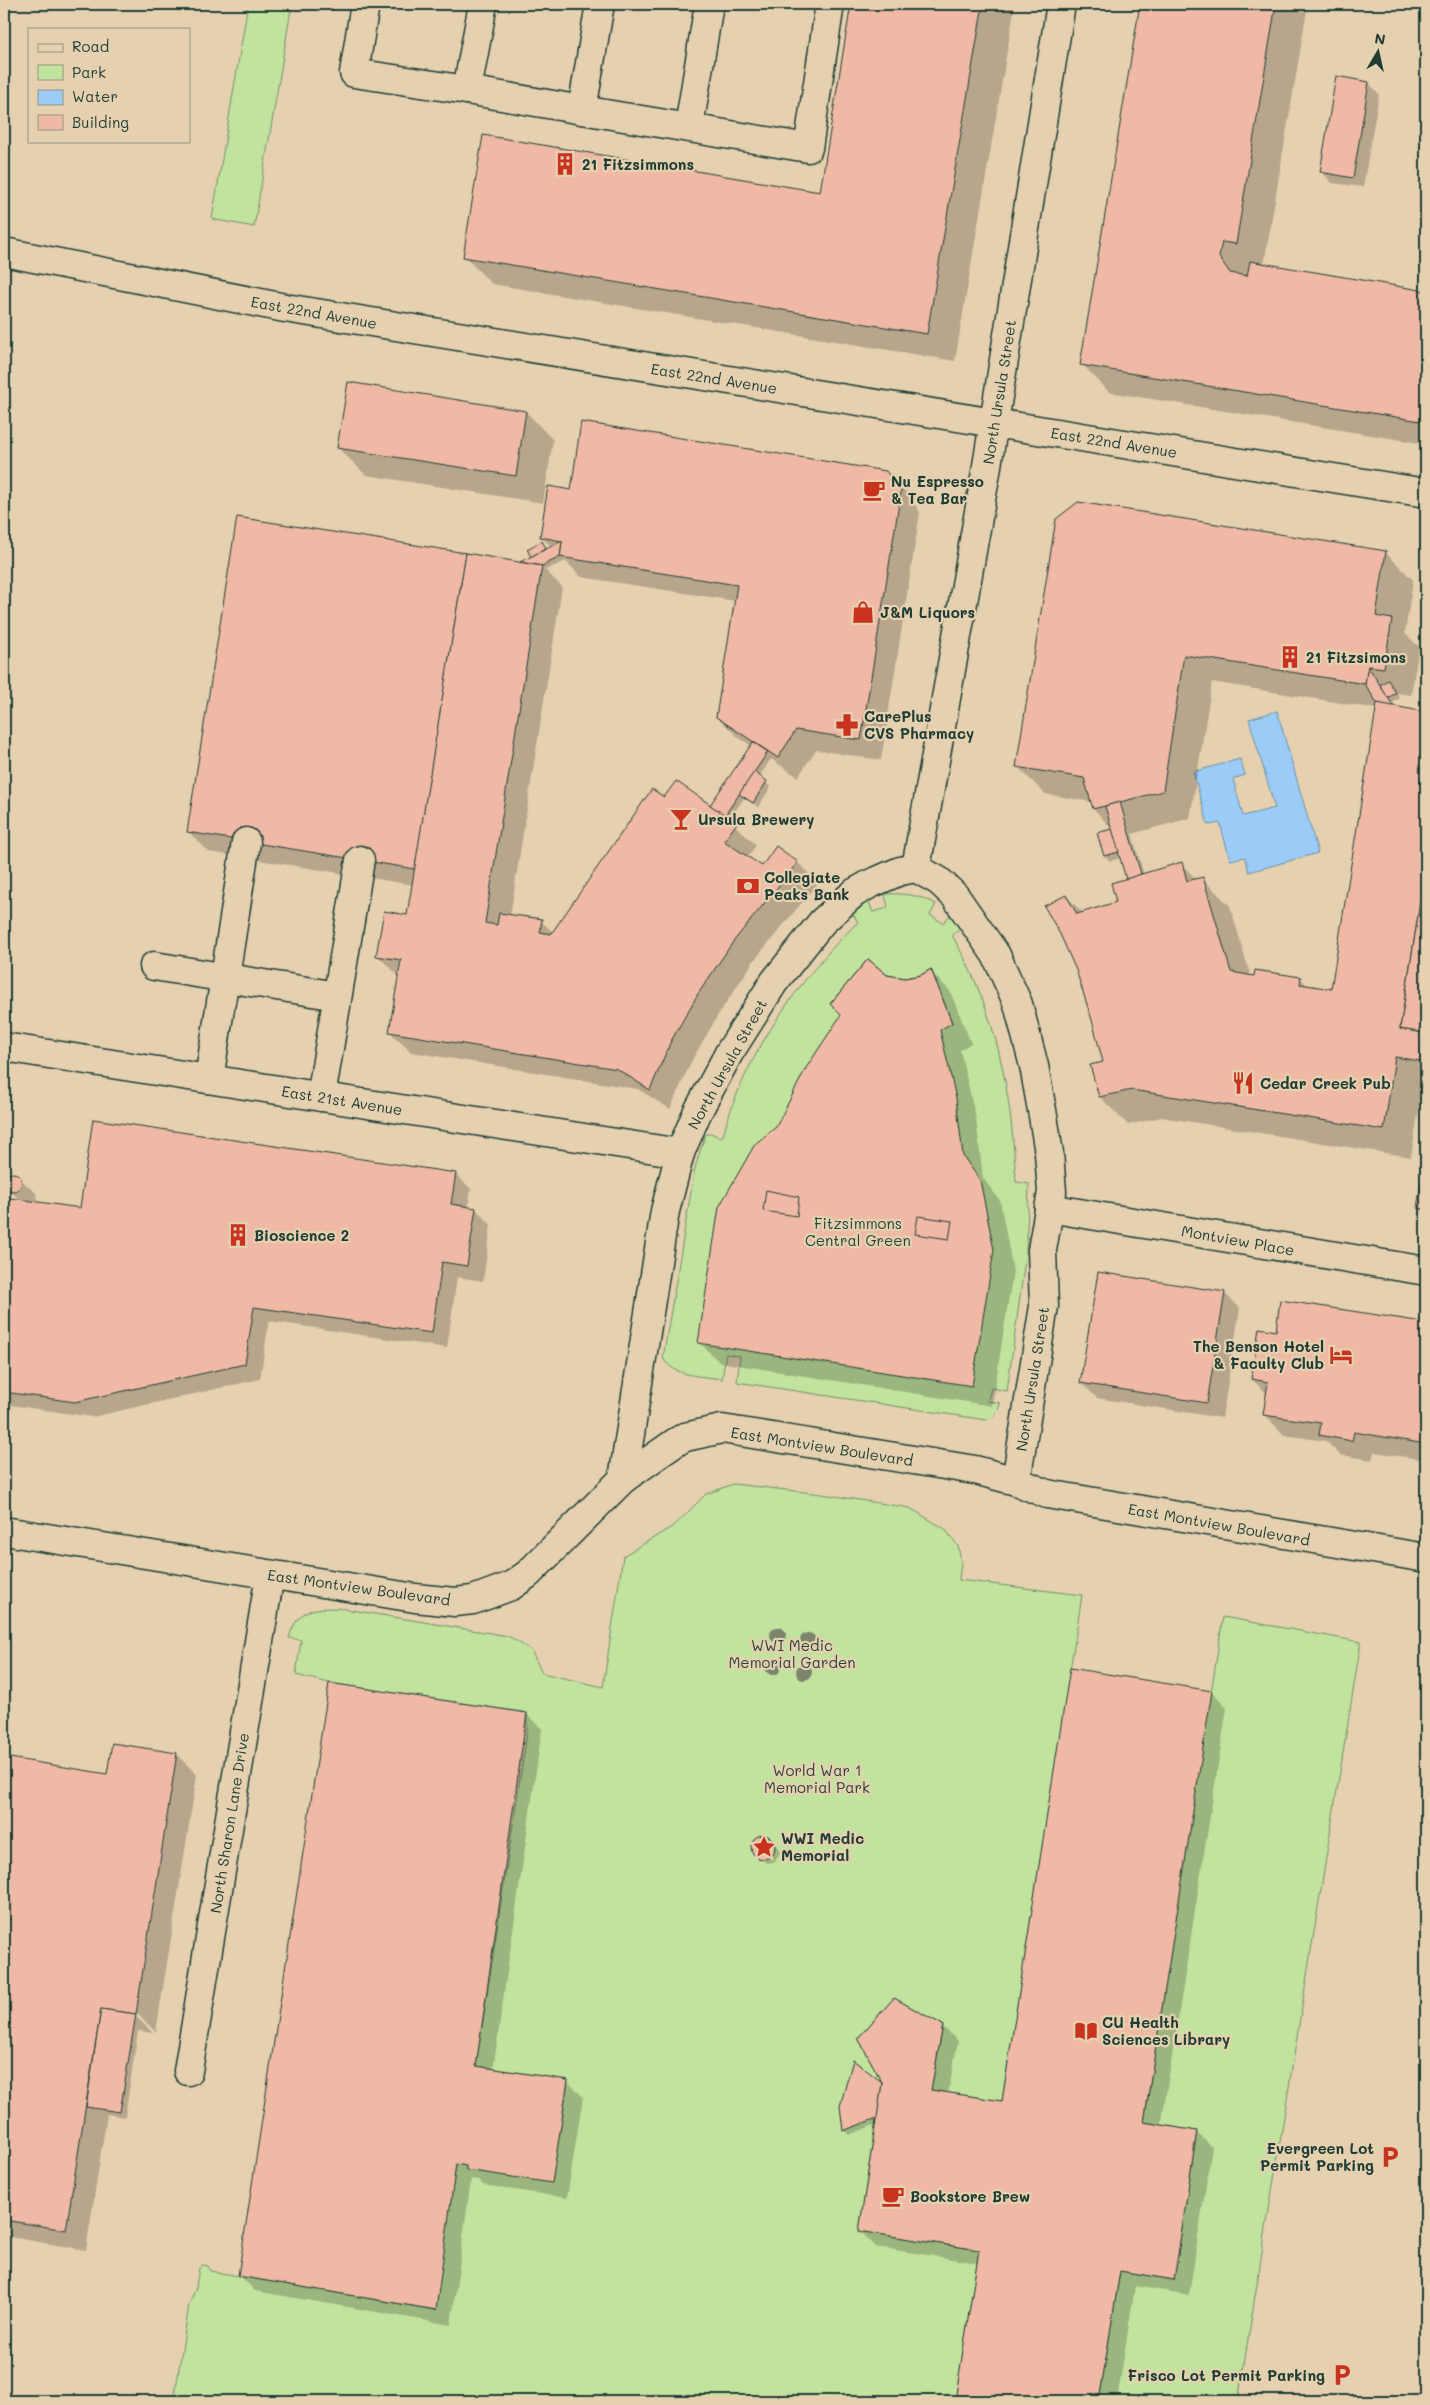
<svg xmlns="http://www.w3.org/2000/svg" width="1430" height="2405" font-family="Mali,sans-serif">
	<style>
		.green { fill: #c1e39d; stroke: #709068 }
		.water { fill: #9bcbf7; stroke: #6992a9 }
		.shadow { fill: #0003; fill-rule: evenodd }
		.building { fill: #f0b9a5; stroke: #1f3d34 }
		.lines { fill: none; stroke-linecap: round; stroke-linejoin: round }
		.minor-casing { stroke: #1f3d34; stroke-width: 31 }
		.minor { stroke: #e5d0af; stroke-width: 28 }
		.tree { fill: #7c846e }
		.labels { text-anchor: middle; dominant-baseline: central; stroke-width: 4.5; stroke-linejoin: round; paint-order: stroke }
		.poi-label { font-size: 15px; font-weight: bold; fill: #1f3d34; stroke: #e5d0af; text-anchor: start }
		.street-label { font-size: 15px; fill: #1f3d34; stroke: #e5d0af }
		.park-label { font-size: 15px; fill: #274539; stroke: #e5d0af }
	</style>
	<rect width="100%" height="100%" fill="#e5d0af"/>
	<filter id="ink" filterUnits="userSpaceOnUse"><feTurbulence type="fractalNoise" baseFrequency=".02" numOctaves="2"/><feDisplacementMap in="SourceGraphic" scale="10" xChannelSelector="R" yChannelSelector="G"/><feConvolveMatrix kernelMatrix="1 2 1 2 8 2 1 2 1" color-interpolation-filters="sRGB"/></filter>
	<g filter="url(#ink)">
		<g class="green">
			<polygon points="248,4 292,4 254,227 212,219"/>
			<path d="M 885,894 C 904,893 919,895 936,904 L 930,915 L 943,923 L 951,914 L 961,929 L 952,935 C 998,1016 1011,1090 1016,1182 L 1029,1184 L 1026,1253 L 1007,1391 L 991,1388 L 988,1401 L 1000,1403 C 998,1412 995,1417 986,1420 L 737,1382 L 740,1356 L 726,1354 L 722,1379 C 703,1376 673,1377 663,1358 L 695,1168 L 705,1135 L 711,1133 L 719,1137 L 723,1136 C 742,1059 801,976 858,922 L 851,911 L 868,900 L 873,912 L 888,908 Z"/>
			<path d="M 733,1484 L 822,1494 L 910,1508 L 945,1529 L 958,1546 L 961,1561 L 959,1580 L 1082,1595 L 1002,2101 L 931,2090 L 943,2025 L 894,1998 L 858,2038 L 882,2082 L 859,2231 L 979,2250 L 955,2401 L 174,2401 L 189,2305 L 196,2287 L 199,2268 L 202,2265 L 208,2266 L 210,2271 L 435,2310 L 456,2164 L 552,2182 L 568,2080 L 476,2066 L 527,1733 L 527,1713 L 329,1683 L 296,1675 L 301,1640 L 289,1638 C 298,1606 317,1607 345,1609 L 508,1636 L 531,1650 L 542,1673 L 603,1687 L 623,1556 L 675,1525 L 706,1494 Z"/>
			<polygon points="1223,1617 1361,1642 1238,2401 1099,2401 1120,2271 1174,2280 1197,2131 1144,2122"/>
		</g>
		<polygon class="water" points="1277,711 1318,853 1249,872 1245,857 1230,860 1220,823 1208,825 1193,772 1240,759 1245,775 1233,779 1243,816 1275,808 1249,719"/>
		<g class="shadow">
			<polygon points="852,4 1015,4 955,361 492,284 464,256 821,193"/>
			<polygon points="1141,4 1308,4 1264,265 1426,292 1426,444 1109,392 1082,364"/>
			<polygon points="1369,83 1379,94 1363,187 1332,183 1322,172"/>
			<polygon points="526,412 553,440 543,503 366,475 338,448"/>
			<path d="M 885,472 L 906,492 L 920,512 L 881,760 L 816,750 L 798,777 L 771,759 L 759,777 L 771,787 L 758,807 L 744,798 L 729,820 L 756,845 L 747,858 L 762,868 L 777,848 L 798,863 L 818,883 L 753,962 L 718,1015 L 691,1062 L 670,1109 L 638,1089 L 411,1052 L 390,1032 L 399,976 L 378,956 L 408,916 L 414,885 L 209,852 L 189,832 L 520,563 L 533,558 L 541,542 L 548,549 L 552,547 L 541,537 L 572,491 ZM 566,561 L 581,577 L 736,601 L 717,717 L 738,737 L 752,746 L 710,807 L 664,799 L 554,933 L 541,921 L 510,916 L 562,587 L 545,570 Z"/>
			<path d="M 1057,520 L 1385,552 L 1413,580 L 1405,633 L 1419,647 L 1411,695 L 1397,693 L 1400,698 L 1394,702 L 1393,705 L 1395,708 L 1426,713 L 1426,1085 L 1423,1084 L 1411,1157 L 1161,1117 L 1128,1125 L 1100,1097 L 1092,1066 L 1104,1063 L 1066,896 L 1083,913 L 1118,903 L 1128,880 L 1121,858 L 1110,861 L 1105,856 L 1113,830 L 1094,809 L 1092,802 L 1045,794 L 1017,766 ZM 1212,682 L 1378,709 L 1332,990 L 1309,987 L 1300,978 L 1251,977 L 1230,906 L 1202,878 L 1197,880 L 1181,864 L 1144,875 L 1132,834 L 1190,818 Z"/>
			<polygon points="930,971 950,991 971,1043 960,1050 976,1119 983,1178 1000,1201 1013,1271 992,1406 719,1362 699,1342 777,1128 879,972 895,978 914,978"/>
			<polygon points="1426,1160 1426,1215 1419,1207"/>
			<polygon points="14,1174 36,1193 38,1200 36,1202 81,1209 455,1174 471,1189 468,1208 476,1209 491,1225 483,1281 457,1277 447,1348 269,1321 260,1379 92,1417 4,1404 4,1198 20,1200 7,1187 5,1181 9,1175"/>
			<polygon points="1224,1293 1240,1308 1222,1418 1097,1398 1081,1383"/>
			<polygon points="1424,1322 1426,1322 1426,1460 1374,1452 1372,1460 1340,1455 1326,1441 1284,1435 1264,1414 1267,1394 1252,1379 1277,1332 1424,1324"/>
			<polygon points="1211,1692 1227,1708 1161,2126 1196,2132 1212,2147 1189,2295 1135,2286 1117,2401 957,2401 978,2263 876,2247 860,2231 877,2124 849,2135 844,2130 942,2026 958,2041 948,2094 1003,2103"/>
			<polygon points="526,1714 542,1729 493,2070 567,2081 583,2097 567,2198 483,2185 478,2180 471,2179 451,2325 255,2291 239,2275"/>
			<polygon points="176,1754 197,1775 156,2032 132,2009 130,2011 153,2033 138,2031 125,2117 107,2114 86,2250 4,2236 4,1759 108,1775"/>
			<polygon points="763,1836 778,1846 780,1853 774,1862 766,1863 753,1851 753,1844"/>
		</g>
		<g class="building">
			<polygon points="851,4 983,4 927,334 463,257 483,135 820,192"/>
			<polygon points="1140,4 1276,4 1236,244 1222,242 1219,257 1230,273 1247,276 1250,261 1426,291 1426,422 1080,365"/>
			<polygon points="1336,76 1369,82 1353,178 1320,172"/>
			<polygon points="348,382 526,411 516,476 337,448"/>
			<polygon points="581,422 886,471 901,491 861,740 796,730 778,758 716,717 737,585 560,557 562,541 540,537 548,486 571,490"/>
			<polygon points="1078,502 1386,551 1376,616 1392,619 1384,668 1368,666 1365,684 1184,655 1163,791 1093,809 1084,778 1016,767 1056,519"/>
			<polygon points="237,517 466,553 415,869 187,832"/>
			<polygon points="542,541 546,548 531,557 527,549"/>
			<polygon points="562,541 560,557 542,566 520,562"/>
			<polygon points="466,553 542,566 485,923 497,925 499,913 542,919 540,932 551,934 652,789 664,797 676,781 737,823 724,841 762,866 776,846 798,862 733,942 698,994 671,1041 650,1090 617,1069 389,1032 401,960 376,956 384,911 407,915"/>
			<polygon points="1368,666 1380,685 1394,707 1377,703 1365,684"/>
			<polygon points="1388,680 1396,693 1388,698 1380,685"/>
			<polygon points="1377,703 1426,712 1426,865 1400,1029 1424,1033 1420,1061 1395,1057 1384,1130 1132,1090 1099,1097 1090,1065 1103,1062 1092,1020 1076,970 1060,934 1044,906 1066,895 1077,914 1116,902 1111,883 1182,862 1187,881 1203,877 1231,972 1254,976 1255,970 1301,977 1300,984 1331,989"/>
			<polygon points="753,742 768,752 725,815 710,805"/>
			<polygon points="754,772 767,781 753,803 739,794"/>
			<polygon points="1120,802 1141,874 1126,879 1105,806"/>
			<polygon points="1112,829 1119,852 1104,856 1097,833"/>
			<polygon points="1426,865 1426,1033 1400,1029"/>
			<polygon points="868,959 887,975 905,978 921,975 931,969 952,1023 919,1034 896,1035 862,1026 838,1010 830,1004"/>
			<polygon points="868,959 887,975 905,978 921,975 931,969 952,1023 940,1030 956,1098 963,1156 980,1180 994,1250 972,1386 698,1343 719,1207 755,1144 776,1127 806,1068 841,1015 830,1004"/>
			<polygon points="93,1119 456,1173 451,1204 476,1208 467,1266 442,1262 432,1333 254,1307 245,1364 75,1402 4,1392 4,1197 80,1208"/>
			<polygon points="1426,1153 1426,1209 1417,1208"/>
			<circle cx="13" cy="1182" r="9"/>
			<polygon points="766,1190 799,1197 797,1216 763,1211"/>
			<polygon points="918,1216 952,1221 949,1239 915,1234"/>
			<polygon points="1098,1272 1225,1292 1207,1403 1080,1383"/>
			<polygon points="1280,1300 1423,1322 1423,1320 1426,1321 1426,1444 1354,1432 1352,1441 1319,1435 1321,1423 1263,1415 1268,1382 1251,1379 1259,1328 1276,1331"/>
			<polygon points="1070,1668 1212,1691 1144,2122 1197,2131 1174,2280 1120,2271 1099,2401 955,2401 979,2250 859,2231 882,2082 858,2038 894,1998 943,2025 931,2090 1002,2101"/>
			<polygon points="329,1683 527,1713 476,2066 568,2080 552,2183 466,2170 466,2166 456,2164 436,2310 238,2276"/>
			<polygon points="112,1743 177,1753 136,2014 101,2009 66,2230 4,2220 4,1757 107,1774"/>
			<circle cx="763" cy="1847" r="12"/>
			<polygon points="101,2009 136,2014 120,2112 86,2107"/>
			<polygon points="853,2060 882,2082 877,2118 843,2131 840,2106"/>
		</g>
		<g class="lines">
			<defs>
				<g id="minor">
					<polyline points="365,4 354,73 467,90"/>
					<polyline points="483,4 467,90 582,110 600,4"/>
					<polyline points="582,110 808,148 830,4"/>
					<polyline points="689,127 709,4"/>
					<polyline points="4,252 285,308 1426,493"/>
					<polyline points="916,868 986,472 1061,4"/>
					<polyline points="154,966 337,996"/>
					<polyline points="4,1047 680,1153"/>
					<polyline points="209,1079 246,842"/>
					<polyline points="321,1097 360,860"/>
					<polyline points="1049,1208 1426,1271"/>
					<polyline points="623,1479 665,1211 680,1153 697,1113 729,1053 774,982 822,922 854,893 870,884 900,871 916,868 939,881 955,896 996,955 1018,1004 1034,1066 1043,1116 1049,1153 1052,1192 1042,1250 1044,1306 1016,1481"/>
					<polyline points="4,1531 415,1598 455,1602 473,1600 511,1586 528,1574 623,1479 676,1442 685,1437 722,1429 975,1470 1016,1481 1047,1494 1426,1558"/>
					<polyline points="188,2071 270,1575"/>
				</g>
			</defs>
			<use href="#minor" class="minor-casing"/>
			<use href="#minor" class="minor"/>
		</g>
		<g class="tree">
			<circle cx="778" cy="1635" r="8"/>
			<circle cx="808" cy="1641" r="8"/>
			<circle cx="773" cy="1667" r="8"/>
			<circle cx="804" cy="1672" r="8"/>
		</g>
	</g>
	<defs>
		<symbol id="building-bare" viewBox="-9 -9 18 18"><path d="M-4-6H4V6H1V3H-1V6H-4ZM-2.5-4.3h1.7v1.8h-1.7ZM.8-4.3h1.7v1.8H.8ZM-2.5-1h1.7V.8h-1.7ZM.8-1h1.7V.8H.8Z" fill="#c8321e" stroke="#e5d0af" stroke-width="2.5" paint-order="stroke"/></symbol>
		<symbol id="cafe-bare" viewBox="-9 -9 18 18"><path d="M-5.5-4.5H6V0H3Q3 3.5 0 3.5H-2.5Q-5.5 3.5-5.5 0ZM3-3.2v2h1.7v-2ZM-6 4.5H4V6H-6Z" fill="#c8321e" stroke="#e5d0af" stroke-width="2.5" paint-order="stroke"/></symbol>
		<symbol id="shop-bare" viewBox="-9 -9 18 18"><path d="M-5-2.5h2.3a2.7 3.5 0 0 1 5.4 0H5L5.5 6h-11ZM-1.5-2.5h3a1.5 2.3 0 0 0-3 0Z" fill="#c8321e" stroke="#e5d0af" stroke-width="2.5" paint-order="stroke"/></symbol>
		<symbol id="pharmacy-bare" viewBox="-9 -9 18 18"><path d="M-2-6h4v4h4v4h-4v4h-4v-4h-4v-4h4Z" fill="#c8321e" stroke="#e5d0af" stroke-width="2.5" paint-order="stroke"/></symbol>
		<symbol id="bar-bare" viewBox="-9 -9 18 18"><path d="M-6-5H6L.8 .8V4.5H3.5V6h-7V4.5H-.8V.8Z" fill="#c8321e" stroke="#e5d0af" stroke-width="2.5" paint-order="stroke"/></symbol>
		<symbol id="bank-bare" viewBox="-9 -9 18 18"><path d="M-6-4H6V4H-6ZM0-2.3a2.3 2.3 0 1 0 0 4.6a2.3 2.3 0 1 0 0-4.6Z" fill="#c8321e" stroke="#e5d0af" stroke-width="2.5" paint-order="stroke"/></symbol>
		<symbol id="restaurant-bare" viewBox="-9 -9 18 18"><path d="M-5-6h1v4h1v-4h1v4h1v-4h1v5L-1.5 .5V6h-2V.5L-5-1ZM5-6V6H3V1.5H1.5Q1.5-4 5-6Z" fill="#c8321e" stroke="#e5d0af" stroke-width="2.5" paint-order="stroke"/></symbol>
		<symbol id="hotel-bare" viewBox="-9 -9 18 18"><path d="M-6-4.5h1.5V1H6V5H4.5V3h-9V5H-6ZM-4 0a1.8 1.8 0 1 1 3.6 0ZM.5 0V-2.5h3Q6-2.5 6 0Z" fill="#c8321e" stroke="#e5d0af" stroke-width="2.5" paint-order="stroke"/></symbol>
		<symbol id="sight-bare" viewBox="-9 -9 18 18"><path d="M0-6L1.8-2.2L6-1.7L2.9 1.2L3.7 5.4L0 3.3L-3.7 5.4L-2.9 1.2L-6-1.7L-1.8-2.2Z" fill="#c8321e" stroke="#e5d0af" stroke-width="2.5" paint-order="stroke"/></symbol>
		<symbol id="library-bare" viewBox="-9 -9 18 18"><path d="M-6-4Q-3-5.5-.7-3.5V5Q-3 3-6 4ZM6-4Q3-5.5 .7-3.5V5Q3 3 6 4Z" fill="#c8321e" stroke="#e5d0af" stroke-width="2.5" paint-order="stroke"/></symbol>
		<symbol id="parking-bare" viewBox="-9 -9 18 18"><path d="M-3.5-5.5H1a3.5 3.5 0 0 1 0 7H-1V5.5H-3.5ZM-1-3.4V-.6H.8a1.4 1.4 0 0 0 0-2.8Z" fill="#c8321e" stroke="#e5d0af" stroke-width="2.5" paint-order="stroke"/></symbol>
	</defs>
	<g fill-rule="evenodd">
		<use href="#building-bare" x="549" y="148" width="32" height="32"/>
		<use href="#cafe-bare" x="858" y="474" width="32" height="32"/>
		<use href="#shop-bare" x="847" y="596" width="32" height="32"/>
		<use href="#building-bare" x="1274" y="641" width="32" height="32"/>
		<use href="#pharmacy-bare" x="831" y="709" width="32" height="32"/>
		<use href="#bar-bare" x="665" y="803" width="32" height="32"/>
		<use href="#bank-bare" x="732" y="870" width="32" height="32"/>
		<use href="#restaurant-bare" x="1227" y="1067" width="32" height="32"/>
		<use href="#building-bare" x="222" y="1219" width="32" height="32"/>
		<use href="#hotel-bare" x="1325" y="1339" width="32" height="32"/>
		<use href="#sight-bare" x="748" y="1831" width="32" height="32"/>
		<use href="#library-bare" x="1070" y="2015" width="32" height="32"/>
		<use href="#parking-bare" x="1374" y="2141" width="32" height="32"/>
		<use href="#cafe-bare" x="877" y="2180" width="32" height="32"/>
		<use href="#parking-bare" x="1326" y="2359" width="32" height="32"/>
	</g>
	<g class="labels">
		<g class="poi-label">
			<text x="582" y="164">21 Fitzsimmons</text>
			<text x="891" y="481">Nu Espresso<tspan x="891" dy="17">&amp; Tea Bar</tspan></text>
			<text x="880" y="612">J&amp;M Liquors</text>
			<text x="1306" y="657">21 Fitzsimons</text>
			<text x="864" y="716">CarePlus<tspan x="864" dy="17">CVS Pharmacy</tspan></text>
			<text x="698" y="819">Ursula Brewery</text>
			<text x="764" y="877">Collegiate<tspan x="764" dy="17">Peaks Bank</tspan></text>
			<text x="1260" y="1083">Cedar Creek Pub</text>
			<text x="254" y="1235">Bioscience 2</text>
			<text x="1324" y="1346" text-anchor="end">The Benson Hotel<tspan x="1324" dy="17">&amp; Faculty Club</tspan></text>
			<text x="781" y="1838">WWI Medic<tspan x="781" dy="17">Memorial</tspan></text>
			<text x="1102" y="2022">CU Health<tspan x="1102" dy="17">Sciences Library</tspan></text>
			<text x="1374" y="2148" text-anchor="end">Evergreen Lot<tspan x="1374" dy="17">Permit Parking</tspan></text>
			<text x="910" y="2196">Bookstore Brew</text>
			<text x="1325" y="2375" text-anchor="end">Frisco Lot Permit Parking</text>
		</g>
		<g class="street-label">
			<text transform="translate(314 312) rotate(10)">East 22nd Avenue</text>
			<text transform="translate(714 378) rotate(9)">East 22nd Avenue</text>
			<text transform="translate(999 392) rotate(-81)">North Ursula Street</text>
			<text transform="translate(1114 442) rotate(9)">East 22nd Avenue</text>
			<text transform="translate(727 1064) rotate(-61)">North Ursula Street</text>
			<text transform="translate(342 1100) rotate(9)">East 21st Avenue</text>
			<text transform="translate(1238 1240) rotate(10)">Montview Place</text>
			<text transform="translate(1032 1379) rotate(-81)">North Ursula Street</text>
			<text transform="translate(822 1446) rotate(9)">East Montview Boulevard</text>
			<text transform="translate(1219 1524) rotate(10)">East Montview Boulevard</text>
			<text transform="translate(359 1587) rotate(8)">East Montview Boulevard</text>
			<text transform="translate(229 1823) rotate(-81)">North Sharon Lane Drive</text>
		</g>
		<g class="park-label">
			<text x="858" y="1223">Fitzsimmons<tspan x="858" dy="17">Central Green</tspan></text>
			<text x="792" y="1645">WWI Medic<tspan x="792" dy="17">Memorial Garden</tspan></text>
			<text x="817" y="1770">World War 1<tspan x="817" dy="17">Memorial Park</tspan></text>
		</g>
	</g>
	<rect width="1430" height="2405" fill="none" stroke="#e5d0af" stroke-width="20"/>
	<rect x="10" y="10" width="1410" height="2385" fill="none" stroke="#1f3d34" stroke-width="2" filter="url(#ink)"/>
	<rect x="28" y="28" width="162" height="115" fill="#e5d0af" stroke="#96957e"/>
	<rect x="38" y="44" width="25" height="8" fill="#e5d0af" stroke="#96957e"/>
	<text x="72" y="52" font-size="15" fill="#1f3d34">Road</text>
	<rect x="38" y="65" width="25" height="15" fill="#c1e39d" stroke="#96957e"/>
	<text x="72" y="78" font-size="15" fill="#1f3d34">Park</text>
	<rect x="38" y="90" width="25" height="15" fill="#9bcbf7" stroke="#96957e"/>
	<text x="72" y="102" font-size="15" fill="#1f3d34">Water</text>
	<rect x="38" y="115" width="25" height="15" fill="#f0b9a5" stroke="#96957e"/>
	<text x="72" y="128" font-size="15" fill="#1f3d34">Building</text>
	<g transform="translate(1378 52) rotate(9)" stroke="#e5d0af" stroke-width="4" paint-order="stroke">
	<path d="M0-4L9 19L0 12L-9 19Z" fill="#1f3d34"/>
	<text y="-8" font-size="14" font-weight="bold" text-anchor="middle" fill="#1f3d34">N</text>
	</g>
</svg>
